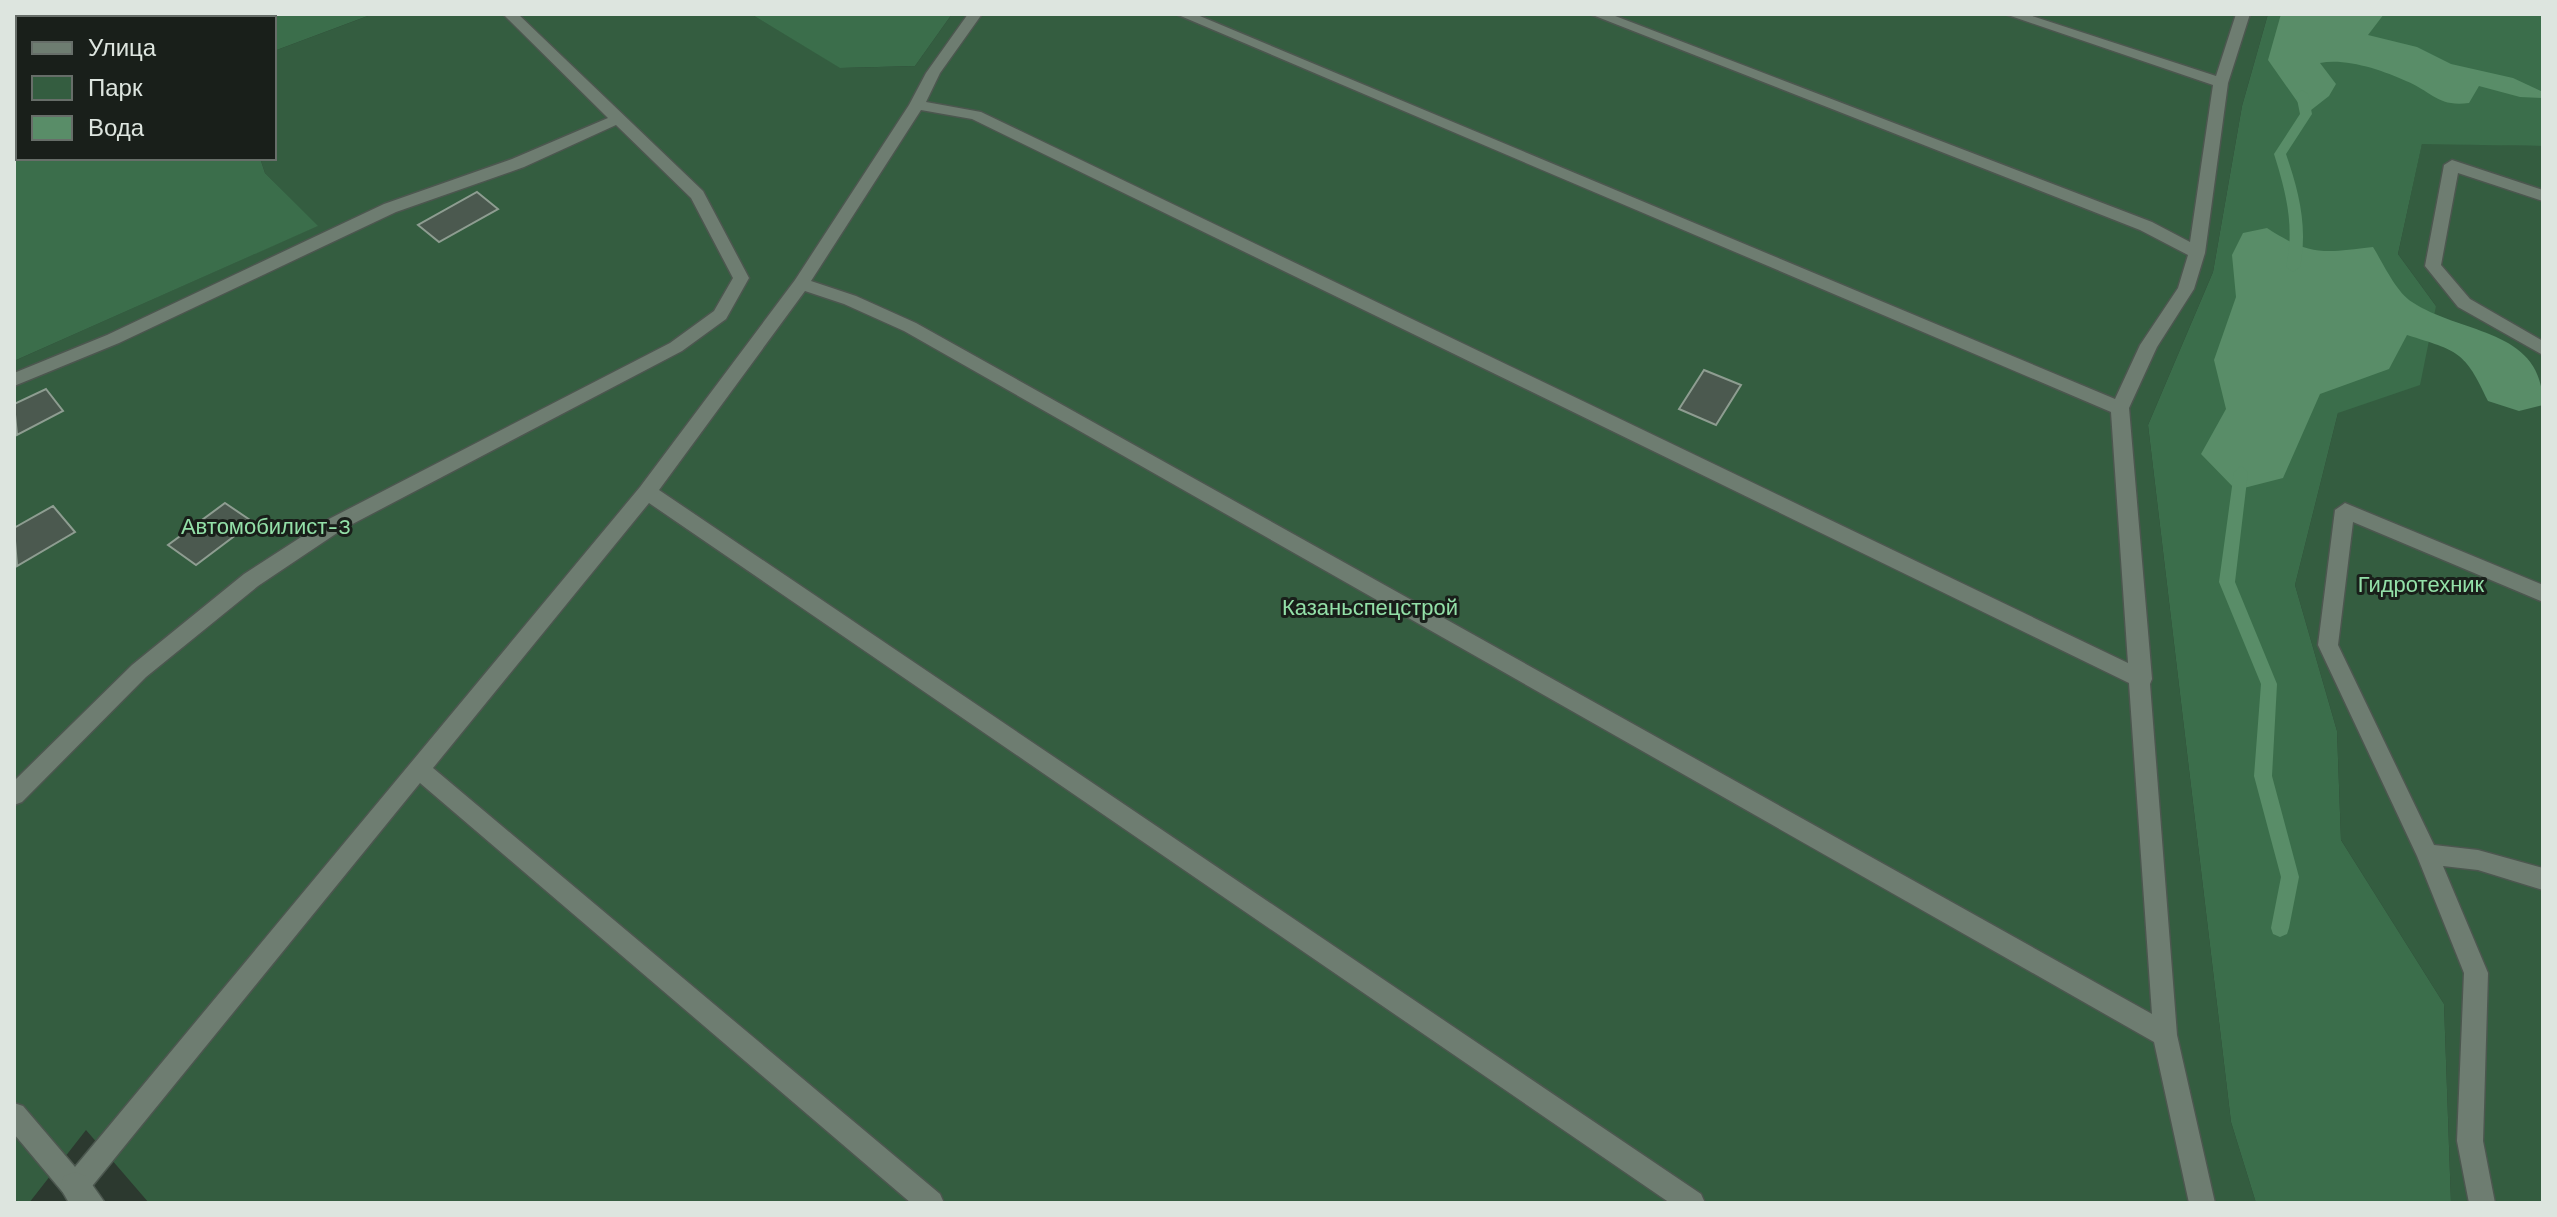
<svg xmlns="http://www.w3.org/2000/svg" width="2557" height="1217" font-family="'Work Sans',sans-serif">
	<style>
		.green { fill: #345d40 }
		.forest { fill: #3b6e4b }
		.water { fill: #598d68 }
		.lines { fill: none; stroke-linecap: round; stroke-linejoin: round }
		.stream { fill: #598d68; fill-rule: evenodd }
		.building { fill: #4b594f; stroke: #8e9d91; stroke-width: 2 }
		.lane-casing { stroke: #4c574f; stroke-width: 3 }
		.street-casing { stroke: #4c574f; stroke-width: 3 }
		.lane { fill: #6e7d71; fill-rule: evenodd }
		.street { fill: #6e7d71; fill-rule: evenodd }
		.labels { text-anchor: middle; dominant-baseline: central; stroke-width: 6; stroke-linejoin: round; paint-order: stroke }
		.park-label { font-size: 22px; fill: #93e0a8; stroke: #191f1a }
	</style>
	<rect width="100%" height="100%" fill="#2c392f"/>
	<g class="green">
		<polygon points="373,14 751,14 841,68 915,66 952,14 2268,14 2242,106 2213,272 2148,425 2231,1122 2256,1203 149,1203 86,1130 29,1203 14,1203 14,361 317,226 265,173 260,158 274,158 274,51"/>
		<polygon points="2422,143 2543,146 2543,1203 2451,1203 2444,1004 2341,840 2337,731 2295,585 2338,413 2436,306 2398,254"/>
	</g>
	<g class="forest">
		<polygon points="14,14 373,14 274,51 274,18 18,18 18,158 260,158 265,173 318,226 14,361"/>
		<polygon points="751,14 952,14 915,66 840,68"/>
		<polygon points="2268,14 2543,14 2543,146 2422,144 2398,254 2436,306 2420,385 2338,413 2295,585 2337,731 2341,840 2444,1004 2451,1203 2256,1203 2231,1122 2148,425 2213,272 2242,106"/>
	</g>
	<g class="water">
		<path d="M 2281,14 L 2384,14 L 2368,35 L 2417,47 L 2451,64 L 2513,78 L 2543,92 L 2543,98 L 2520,97 L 2479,86 L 2469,103 C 2437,107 2433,92 2406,81 C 2382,70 2346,58 2320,63 L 2336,84 L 2329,96 L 2306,114 L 2268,60 Z"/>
		<path d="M 2267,228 C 2310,256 2323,253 2373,247 C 2383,263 2396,292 2412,302 C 2462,335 2543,328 2543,405 L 2519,411 L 2488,401 C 2465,351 2458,351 2407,335 L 2389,369 L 2320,394 L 2283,478 L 2236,490 L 2201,454 L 2226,409 L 2214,360 L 2236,297 L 2232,255 L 2243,233 Z"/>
	</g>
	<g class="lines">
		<g class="stream">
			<path d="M 2302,90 L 2308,94 L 2312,114 L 2286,154 C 2299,192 2308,227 2300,267 L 2293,272 L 2286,267 C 2295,227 2286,192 2274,154 L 2300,114 L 2296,94 Z"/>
			<polygon points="2241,466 2248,472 2235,582 2277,684 2272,776 2299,877 2289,928 2287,934 2280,937 2273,934 2271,928 2281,877 2254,776 2261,684 2219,582 2234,472"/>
		</g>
	</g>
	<g class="building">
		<polygon points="477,192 498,209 439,242 418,225"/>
		<polygon points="1704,370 1741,385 1716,425 1679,409"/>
		<polygon points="46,389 63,411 17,435 14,404"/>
		<polygon points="225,503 253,522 196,565 168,545"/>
		<polygon points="53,506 75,532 17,566 14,528"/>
	</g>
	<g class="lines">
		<defs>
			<g id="lane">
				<polygon points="503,14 518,14 703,191 749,278 726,319 682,351 343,529 258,586 146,677 22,802 14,805 14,781 132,665 244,574 329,519 670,343 714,311 733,278 691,198 616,125 524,167 396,212 119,343 14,386 14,373 107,335 384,204 512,159 608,118"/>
				<path d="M 968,14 L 982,14 L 940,73 L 926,102 L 981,112 L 2128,663 L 2111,412 L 1176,14 L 1195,14 L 2115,399 L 2140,345 L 2178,288 L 2188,255 L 2140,230 L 1590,14 L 1610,14 L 2152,222 L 2190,242 L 2213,85 L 2005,14 L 2026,14 L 2216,76 L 2236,14 L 2250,14 L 2228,83 L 2205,253 L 2194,289 L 2157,347 L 2129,408 L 2152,679 L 2150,684 L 2177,1035 L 2215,1203 L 2189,1203 L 2154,1042 L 904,331 L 844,304 L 805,291 L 659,490 L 1701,1194 L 1705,1203 L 1670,1203 L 649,503 L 433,768 L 940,1194 L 944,1203 L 911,1203 L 420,783 L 84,1196 L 75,1200 L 66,1196 L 14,1134 L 14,1103 L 23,1106 L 75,1167 L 640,487 L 795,280 L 909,105 L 926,73 ZM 921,110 L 972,119 L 2129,683 L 2152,1014 L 916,323 L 856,296 L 811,281 Z"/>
				<polygon points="2452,160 2543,190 2543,201 2458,173 2441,265 2470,299 2543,341 2543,355 2458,307 2425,266 2444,165"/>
				<polygon points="2345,503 2543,585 2543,602 2353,522 2338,645 2434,845 2478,850 2543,868 2543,890 2478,870 2443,866 2488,973 2483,1141 2495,1203 2469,1203 2457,1141 2464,973 2417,856 2318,645 2335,510"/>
			</g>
			<polygon id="street" points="75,1172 86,1176 105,1203 69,1203 60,1187 64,1176"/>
		</defs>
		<use href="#lane" class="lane-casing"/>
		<use href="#street" class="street-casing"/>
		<use href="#lane" class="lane"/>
		<use href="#street" class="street"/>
	</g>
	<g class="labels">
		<g class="park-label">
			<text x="266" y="526">Автомобилист-3</text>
			<text x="2421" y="584">Гидротехник</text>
			<text x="1370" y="607">Казаньспецстрой</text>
		</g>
	</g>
	<rect width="2557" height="1217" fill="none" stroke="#dde5df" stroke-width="32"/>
	<rect x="16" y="16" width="260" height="144" fill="#191f1a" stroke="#676e69" stroke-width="2"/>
	<rect x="32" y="42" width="40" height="12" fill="#6e7d71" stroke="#676e69" stroke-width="2"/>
	<text x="88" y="56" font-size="24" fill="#dde5df">Улица</text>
	<rect x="32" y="76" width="40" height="24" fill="#345d40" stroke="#676e69" stroke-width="2"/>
	<text x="88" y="96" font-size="24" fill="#dde5df">Парк</text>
	<rect x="32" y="116" width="40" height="24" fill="#598d68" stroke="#676e69" stroke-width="2"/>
	<text x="88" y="136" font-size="24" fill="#dde5df">Вода</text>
</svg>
